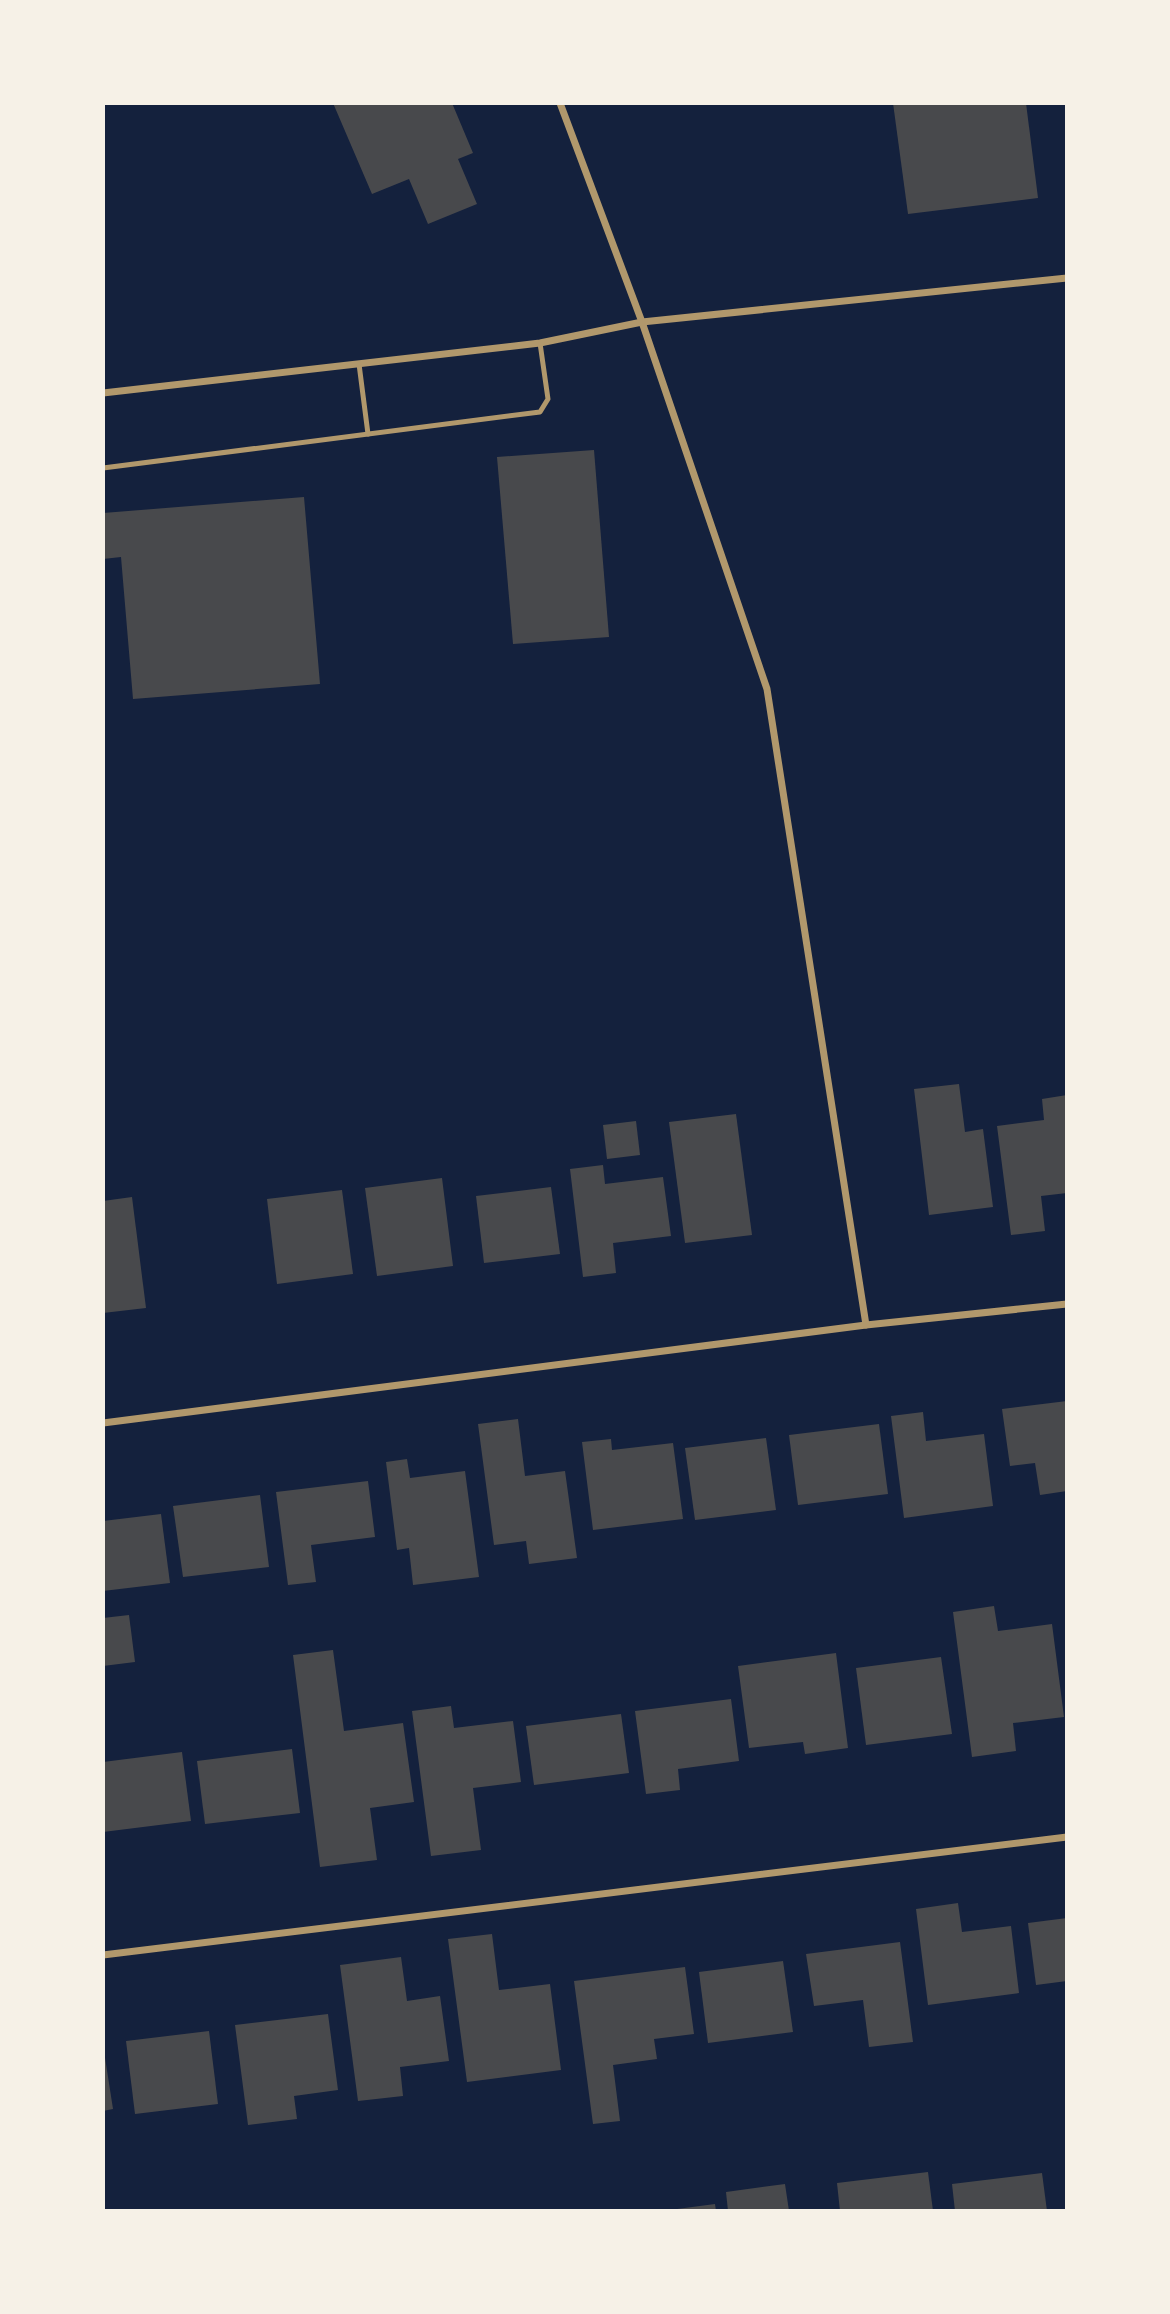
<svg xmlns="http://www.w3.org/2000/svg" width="1170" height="2314" font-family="'Golos Text',sans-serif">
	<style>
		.building { fill: #48494c }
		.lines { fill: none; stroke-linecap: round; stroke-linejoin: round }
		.service { stroke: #b1986c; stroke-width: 5 }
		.minor { stroke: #b1986c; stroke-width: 7 }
	</style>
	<rect width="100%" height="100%" fill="#14213d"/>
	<g class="building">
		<polygon points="333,103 452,103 473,153 458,159 477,204 428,224 409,179 372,194"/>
		<polygon points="893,103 1026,103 1038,198 908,214"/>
		<polygon points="594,450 609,637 513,644 497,457"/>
		<polygon points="304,497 320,684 133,699 121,557 103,559 103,513"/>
		<polygon points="959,1084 965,1132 983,1129 993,1207 929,1215 914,1089"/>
		<polygon points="1067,1095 1067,1193 1041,1196 1045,1231 1011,1235 997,1126 1044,1120 1042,1099"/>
		<polygon points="736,1114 752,1235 685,1243 669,1122"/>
		<polygon points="636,1121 640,1155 607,1159 603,1125"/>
		<polygon points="603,1165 605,1184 663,1177 671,1236 613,1243 616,1273 583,1277 570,1169"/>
		<polygon points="442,1178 453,1266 377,1276 365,1188"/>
		<polygon points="551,1187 560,1254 484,1263 476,1196"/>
		<polygon points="342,1190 353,1274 277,1284 267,1199"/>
		<polygon points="132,1197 146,1308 103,1313 103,1201"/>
		<polygon points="1067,1401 1067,1491 1040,1495 1035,1463 1010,1466 1002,1409"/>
		<polygon points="923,1412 926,1441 984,1434 993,1506 904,1518 891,1416"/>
		<polygon points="518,1419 525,1476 565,1471 577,1558 529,1564 526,1541 494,1545 478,1424"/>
		<polygon points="879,1424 888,1494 798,1505 789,1435"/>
		<polygon points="766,1438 776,1510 695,1520 685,1448"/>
		<polygon points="611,1439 612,1450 673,1443 683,1519 593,1530 582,1442"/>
		<polygon points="407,1459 410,1478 465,1471 479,1577 413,1585 409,1548 397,1550 386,1462"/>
		<polygon points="368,1481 375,1537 311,1545 316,1582 288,1585 276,1492"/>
		<polygon points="260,1495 269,1567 183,1577 173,1506"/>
		<polygon points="161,1514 170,1583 103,1591 103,1521"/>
		<polygon points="994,1606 998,1631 1052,1624 1064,1717 1013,1723 1016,1751 972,1757 953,1612"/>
		<polygon points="129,1615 135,1662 103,1666 103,1618"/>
		<polygon points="333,1650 344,1731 403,1723 414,1802 370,1808 377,1860 320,1867 293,1655"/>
		<polygon points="836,1653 848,1748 805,1754 803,1742 749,1748 738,1666"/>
		<polygon points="941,1657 952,1734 866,1745 856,1668"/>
		<polygon points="731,1699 739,1761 678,1769 680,1790 646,1794 635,1711"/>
		<polygon points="451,1706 454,1728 513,1721 521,1782 473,1788 481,1850 431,1856 412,1711"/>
		<polygon points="621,1714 629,1773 534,1785 526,1726"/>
		<polygon points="292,1749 300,1813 205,1824 197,1761"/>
		<polygon points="182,1752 191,1821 103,1832 103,1762"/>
		<polygon points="958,1903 962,1932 1011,1926 1019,1993 928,2005 916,1909"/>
		<polygon points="1067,1918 1067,1981 1036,1985 1028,1923"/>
		<polygon points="492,1934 499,1990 550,1984 561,2070 467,2082 448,1939"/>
		<polygon points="900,1942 913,2042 869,2047 863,2000 814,2006 806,1954"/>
		<polygon points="401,1957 407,2001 440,1996 449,2061 400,2067 403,2096 358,2101 340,1965"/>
		<polygon points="783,1961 793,2032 708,2043 699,1972"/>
		<polygon points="685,1967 694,2034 654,2039 657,2059 613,2065 620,2121 593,2124 574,1981"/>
		<polygon points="328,2014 338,2090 294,2096 297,2119 248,2125 235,2025"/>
		<polygon points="209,2031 218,2104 135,2114 126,2041"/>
		<polygon points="103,2045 113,2109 103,2111"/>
		<polygon points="928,2172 933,2211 840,2211 837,2183"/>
		<polygon points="1042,2173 1047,2211 955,2211 952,2184"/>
		<polygon points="785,2184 789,2211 728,2211 726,2192"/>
		<polygon points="715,2204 716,2211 677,2211 677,2209"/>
	</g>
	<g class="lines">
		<g class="service">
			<polyline points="359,364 368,434"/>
			<polyline points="103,468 540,412 548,399 540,343"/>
		</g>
		<g class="minor">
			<polyline points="560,103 642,322 767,689 866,1325"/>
			<polyline points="103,393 540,343 642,322 1067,278"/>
			<polyline points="103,1423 866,1325 1067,1304"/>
			<polyline points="103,1955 1067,1837"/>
		</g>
	</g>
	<rect width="1170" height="2314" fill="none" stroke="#f6f1e7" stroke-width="210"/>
</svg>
